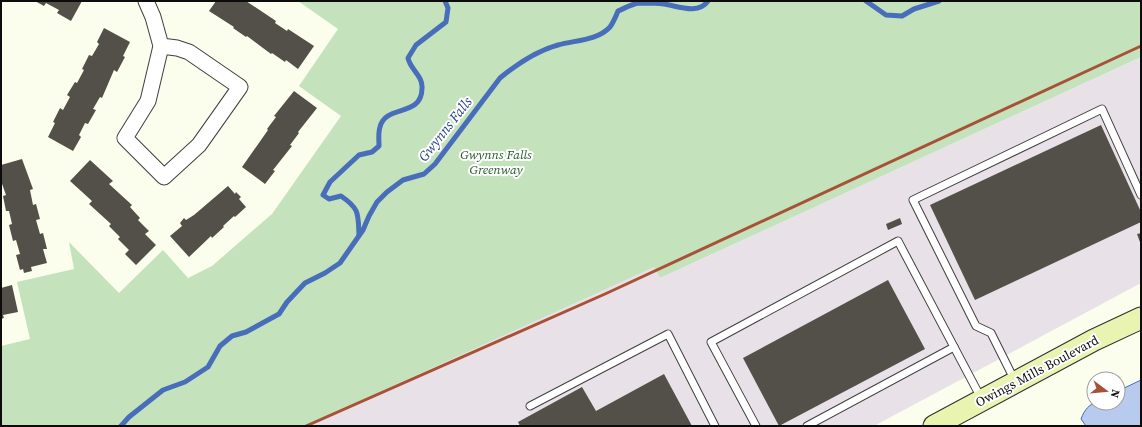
<svg xmlns="http://www.w3.org/2000/svg" width="1142" height="427" font-family="'Source Serif 4',serif">
	<style>
		.industrial { fill: #e9e1e8 }
		.green { fill: #c4e2bb }
		.water { fill: #b8caed; stroke: #486dbb }
		.lines { fill: none; stroke-linecap: round; stroke-linejoin: round }
		.stream { stroke: #486dbb; stroke-width: 5 }
		.building { fill: #535049 }
		.service-casing { stroke: #3f3f3f; stroke-width: 9 }
		.minor-casing { stroke: #3f3f3f; stroke-width: 17 }
		.secondary-casing { stroke: #2e2e2e; stroke-width: 23 }
		.service { stroke: #fff; stroke-width: 7 }
		.minor { stroke: #fff; stroke-width: 15 }
		.secondary { stroke: #e9f4b0; stroke-width: 21 }
		.rail { stroke: #a95136; stroke-width: 3 }
		.labels { text-anchor: middle; dominant-baseline: central; stroke-width: 4; stroke-linejoin: round; paint-order: stroke }
		.park-label { font-size: 13px; font-style: italic; fill: #255a29; stroke: #fff }
		.street-label { font-size: 13px; fill: #0c0c0c; stroke: #fff }
		.water-label { font-size: 14px; font-style: italic; fill: #26438c; stroke: #fff }
	</style>
	<rect width="100%" height="100%" fill="#fbfded"/>
	<polygon class="industrial" points="1141,57 1141,283 874,426 305,426 654,266 660,278"/>
	<polygon class="green" points="298,1 1141,1 1141,57 660,278 654,267 305,426 1,426 1,346 30,339 17,282 74,269 69,242 119,293 163,250 188,278 212,266 272,214 341,116 299,86 338,29"/>
	<path class="water" d="M 1141,380 L 1141,426 L 1086,426 L 1081,419 C 1089,398 1099,403 1118,403 L 1118,391 Z"/>
	<g class="lines">
		<g class="stream">
			<polyline points="866,1 886,15 902,16 914,9 939,1"/>
			<path d="M 359,235 C 358,214 360,209 341,196 L 329,199 L 323,195 L 330,182 L 359,155 L 372,152 L 379,146 C 379,140 378,133 380,127 C 385,104 422,118 422,88 C 423,76 410,69 408,58 L 416,45 L 446,22 L 448,8 L 445,1"/>
			<path d="M 121,426 L 129,417 L 163,390 L 185,382 L 208,367 L 220,346 L 232,336 L 246,332 L 279,314 L 287,302 L 305,283 L 325,273 L 340,263 L 363,230 L 369,216 L 377,202 L 387,192 L 403,180 L 424,174 L 435,164 L 500,78 C 517,64 536,51 558,45 C 575,40 597,41 610,27 C 613,23 616,16 618,11 C 625,8 632,4 639,3 C 647,3 657,3 664,4 C 678,6 698,15 708,1"/>
		</g>
	</g>
	<g class="building">
		<polygon points="35,1 82,1 71,21 57,13 59,10 46,3 44,6"/>
		<polygon points="216,1 246,1 276,21 275,23 287,31 288,29 314,46 298,69 286,60 285,62 272,53 271,54 247,36 246,37 233,28 234,27 209,11"/>
		<polygon points="104,28 130,42 123,56 125,57 117,72 114,70 102,98 100,97 93,109 96,110 88,124 85,123 79,135 81,137 73,151 48,137 55,123 53,122 60,108 63,110 70,97 67,95 75,82 77,83 84,70 82,69 89,55 92,56 99,44 97,42"/>
		<polygon points="294,91 317,108 298,132 299,133 290,145 292,146 273,170 275,171 265,184 242,167 268,130 267,129 276,117 274,116"/>
		<polygon points="1101,125 1141,212 1141,222 975,300 930,205"/>
		<polygon points="22,159 33,189 30,190 33,205 36,204 40,219 36,220 40,234 43,233 47,249 43,249 47,263 31,267 32,271 24,273 23,269 20,270 16,255 20,254 16,240 13,241 9,225 12,224 9,211 6,211 3,196 6,195 1,181 1,165"/>
		<polygon points="90,160 113,181 109,184 132,205 130,207 140,218 138,220 149,231 145,234 156,245 136,265 125,254 129,250 118,239 120,237 109,226 111,224 89,204 92,201 70,181"/>
		<polygon points="228,186 235,194 236,192 241,197 239,199 246,207 235,217 234,216 223,226 224,227 212,238 211,236 189,257 170,236 182,226 180,223 184,218 186,220 194,215"/>
		<polygon points="900,218 902,224 888,230 886,224"/>
		<polygon points="1141,233 1141,245 1137,234"/>
		<polygon points="888,280 925,349 779,426 743,358"/>
		<polygon points="12,285 18,312 3,315 4,318 1,319 1,288"/>
		<polygon points="664,374 692,426 520,426 518,422 582,387 596,411"/>
	</g>
	<g class="lines">
		<defs>
			<g id="service">
				<polyline points="1015,381 991,333 976,326 913,200 1102,109 1141,195"/>
				<polyline points="530,406 668,334 715,426"/>
				<polyline points="756,426 711,342 898,241 981,398"/>
				<polyline points="807,426 954,347"/>
			</g>
			<polyline id="minor" points="146,1 153,17 161,46 148,101 125,138 164,177 199,145 240,87 189,52 177,48 161,46"/>
			<polyline id="secondary" points="934,426 1094,340 1141,318"/>
		</defs>
		<use href="#service" class="service-casing"/>
		<use href="#minor" class="minor-casing"/>
		<use href="#secondary" class="secondary-casing"/>
		<use href="#service" class="service"/>
		<use href="#minor" class="minor"/>
		<use href="#secondary" class="secondary"/>
		<polyline class="rail" points="306,426 605,294 1141,46"/>
	</g>
	<g class="labels">
		<g class="park-label">
			<text x="496" y="154">Gwynns Falls<tspan x="496" dy="15">Greenway</tspan></text>
		</g>
		<g class="street-label">
			<text transform="translate(1037 371) rotate(-28)">Owings Mills Boulevard</text>
		</g>
		<g class="water-label">
			<text transform="translate(445 129) rotate(-52)">Gwynns Falls</text>
		</g>
	</g>
	<rect width="1142" height="427" fill="none" stroke="#0c0c0c" stroke-width="4"/>
	<g transform="translate(1106 391) rotate(106)"><circle r="19" fill="#ffffff" stroke="#9e9e9e"/>
	<path d="M0-3L7 15L0 10L-7 15Z" fill="#a95136"/>
	<text y="-6" font-size="11" font-weight="bold" text-anchor="middle" fill="#0c0c0c">N</text>
	</g>
</svg>
